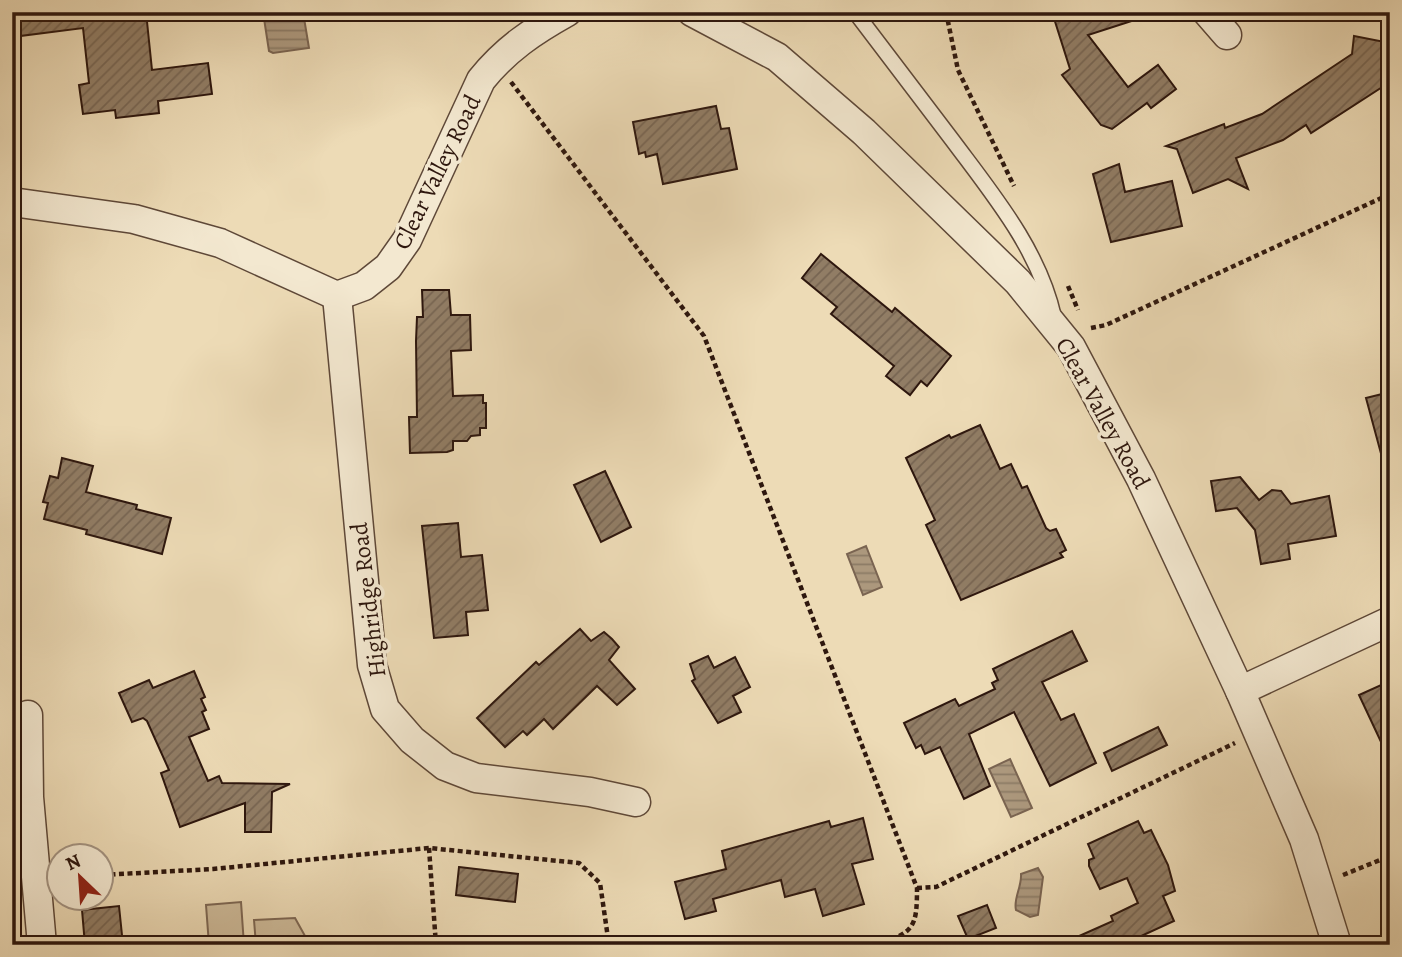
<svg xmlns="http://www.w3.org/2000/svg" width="1402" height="957" font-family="Alegreya,serif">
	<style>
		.grass { fill: #cdba99; stroke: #7e6854; stroke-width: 2 }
		.water { fill: url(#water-rules); stroke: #7a6451; stroke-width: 2 }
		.building { fill: url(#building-hatch); stroke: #2e170e; stroke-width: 2 }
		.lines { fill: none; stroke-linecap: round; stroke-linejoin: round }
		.lane-casing { stroke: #5e4838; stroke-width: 17 }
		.street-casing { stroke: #5e4838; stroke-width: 31 }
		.path { stroke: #2e170e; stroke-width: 4.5; stroke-dasharray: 5 3.5; stroke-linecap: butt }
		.lane { stroke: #f3e8d0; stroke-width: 14 }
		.street { stroke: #f3e8d0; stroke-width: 28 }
		.labels { text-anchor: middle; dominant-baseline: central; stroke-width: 7; stroke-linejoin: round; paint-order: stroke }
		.street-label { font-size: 24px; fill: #2e170e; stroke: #f3e8d0 }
	</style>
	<defs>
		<pattern id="water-rules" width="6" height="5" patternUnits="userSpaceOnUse" patternTransform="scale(1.75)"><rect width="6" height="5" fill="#ac987d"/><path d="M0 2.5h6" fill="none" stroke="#8c7b65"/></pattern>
		<pattern id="building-hatch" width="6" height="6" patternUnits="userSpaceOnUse" patternTransform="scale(1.75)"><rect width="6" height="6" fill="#917d65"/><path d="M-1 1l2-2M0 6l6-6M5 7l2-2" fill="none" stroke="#776552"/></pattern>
	</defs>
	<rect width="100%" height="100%" fill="#eddbb6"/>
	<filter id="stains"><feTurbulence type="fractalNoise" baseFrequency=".00286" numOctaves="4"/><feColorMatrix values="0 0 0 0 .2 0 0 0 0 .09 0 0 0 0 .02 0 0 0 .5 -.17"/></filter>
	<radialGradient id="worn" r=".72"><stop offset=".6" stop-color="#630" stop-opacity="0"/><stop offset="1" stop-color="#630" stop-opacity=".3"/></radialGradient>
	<g class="grass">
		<polygon points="241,902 244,945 209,945 206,905"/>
		<polygon points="295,918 310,945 292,945 290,940 256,945 254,920"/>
	</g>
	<g class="water">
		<polygon points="263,12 303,12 309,48 273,53 269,51"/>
		<polygon points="866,546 882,587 863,595 847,554"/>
		<polygon points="1010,759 1032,808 1011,817 989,769"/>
		<path d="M 1038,868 L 1043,877 L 1038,915 L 1030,917 L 1016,910 C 1013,899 1022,887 1021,874 Z"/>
	</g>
	<g class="building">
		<polygon points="12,12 146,12 152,70 208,63 212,94 158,101 159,113 116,118 115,110 83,114 79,85 89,83 83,28 12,37"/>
		<polygon points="1052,12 1144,12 1144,17 1088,35 1128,87 1158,65 1176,89 1151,108 1147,103 1112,129 1101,125 1062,75 1070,69"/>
		<polygon points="1354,36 1390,43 1390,82 1311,133 1306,125 1283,140 1236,158 1248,189 1228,179 1193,193 1177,149 1166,146 1224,124 1225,128 1262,114 1352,54"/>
		<polygon points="716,106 721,129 729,128 737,169 663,184 657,154 646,157 645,152 639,154 633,122"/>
		<polygon points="1119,164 1125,192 1172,181 1182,226 1111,242 1093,174"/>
		<polygon points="821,254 892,312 895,308 951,356 927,386 921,381 910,395 886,376 894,366 831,314 837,307 802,278"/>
		<polygon points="422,290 449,290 451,315 470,315 471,350 451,351 453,396 483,395 483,403 486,403 486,428 480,428 480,435 471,436 467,441 453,441 453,450 447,452 410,453 409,417 417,417 416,341 417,317 423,317"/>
		<polygon points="1390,392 1390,460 1383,461 1366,398"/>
		<polygon points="980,425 1000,469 1011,464 1022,488 1027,486 1046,528 1050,531 1056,529 1066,550 1060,553 1063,557 961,600 926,525 935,520 906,458 949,435 951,438"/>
		<polygon points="62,458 93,466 86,492 137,505 136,509 171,518 162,554 86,534 87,530 44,519 48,503 43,502 50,476 58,478"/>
		<polygon points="605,471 631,527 601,542 574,485"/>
		<polygon points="1240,477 1259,500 1272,490 1281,491 1291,504 1329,496 1336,536 1288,544 1290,559 1261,564 1255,530 1237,508 1216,511 1211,481"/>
		<polygon points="458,523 461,557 482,555 488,610 466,612 468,635 434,638 422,526"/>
		<polygon points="580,629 591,641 604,632 612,639 619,647 609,660 635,689 617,705 597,686 553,729 544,719 527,735 523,731 505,747 477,718 536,662 539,665"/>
		<polygon points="1072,631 1087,661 1042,682 1061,720 1074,714 1096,763 1050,786 1014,712 969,734 990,786 964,799 940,747 925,754 921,745 916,748 904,723 955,699 959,706 995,689 992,683 998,680 993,669"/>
		<polygon points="708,656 714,668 735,657 750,687 733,696 741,712 718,723 692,681 695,679 690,664"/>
		<polygon points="194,671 205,697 201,699 206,710 202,712 209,729 189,737 208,781 219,776 222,783 290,784 272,792 271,832 245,832 245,803 180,827 161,773 169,770 147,721 143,718 132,722 119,693 149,680 153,688"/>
		<polygon points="1390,681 1390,761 1359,695"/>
		<polygon points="1158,727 1167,745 1112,771 1104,753"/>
		<polygon points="863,818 873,859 852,864 864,904 823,916 815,889 785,897 781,880 713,899 716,911 685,919 675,882 726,869 722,851 829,821 831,827"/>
		<polygon points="1138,821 1144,833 1151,830 1168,865 1175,891 1163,896 1174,921 1139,937 1143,945 1059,945 1113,921 1111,916 1138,903 1127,878 1100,889 1089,866 1089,860 1094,858 1088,844"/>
		<polygon points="459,867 518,874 515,902 456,895"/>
		<polygon points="987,905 996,928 968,939 958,916"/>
		<polygon points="119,906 123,945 85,945 82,910"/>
	</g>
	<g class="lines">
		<defs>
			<path id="lane" d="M 855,12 C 888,55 920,98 953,141 C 994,196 1039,250 1054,317"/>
			<g id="street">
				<polyline points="692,12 777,57 864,132 1018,282 1071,347 1141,479 1240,691 1304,839 1337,945"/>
				<polyline points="1207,12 1227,35"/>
				<path d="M 12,202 L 134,219 L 220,243 L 337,296 L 364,286 L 388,267 L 407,240 L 481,80 C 506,49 533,31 567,12"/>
				<polyline points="337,296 372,665 385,709 412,740 445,766 476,778 590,792 636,802"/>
				<polyline points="1240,691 1390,621"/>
				<polyline points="28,715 29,797 42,945"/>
			</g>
		</defs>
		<use href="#lane" class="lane-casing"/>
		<use href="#street" class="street-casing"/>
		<g class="path">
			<polyline points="946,12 958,70 1014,186"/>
			<path d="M 511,82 L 704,336 L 917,888 C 917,928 914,932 877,945"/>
			<polyline points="1068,286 1078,310"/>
			<polyline points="1091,328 1106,325 1390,194"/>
			<polyline points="429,848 436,945"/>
			<polyline points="102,875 213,869 429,848 579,863 600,883 609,945"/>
			<polyline points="1343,875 1390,856"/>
			<polyline points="917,888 936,887 1235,743"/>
		</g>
		<use href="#lane" class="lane"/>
		<use href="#street" class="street"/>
	</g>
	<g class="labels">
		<g class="street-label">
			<text transform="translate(437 172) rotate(-64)">Clear Valley Road</text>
			<text transform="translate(1103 413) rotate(61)">Clear Valley Road</text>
			<text transform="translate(368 600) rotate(-97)">Highridge Road</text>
		</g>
	</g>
	<rect width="1402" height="957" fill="none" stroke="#eddbb6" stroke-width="42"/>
	<rect x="14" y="14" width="1374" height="929" fill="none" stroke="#2e170e" stroke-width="3.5"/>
	<rect x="21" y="21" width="1360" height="915" fill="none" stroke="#2e170e" stroke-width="2"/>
	<g transform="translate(80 877) rotate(335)"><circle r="33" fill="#f3e8d0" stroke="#a49482" stroke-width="2"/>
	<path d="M0-5L12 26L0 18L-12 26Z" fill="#8f2418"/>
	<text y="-10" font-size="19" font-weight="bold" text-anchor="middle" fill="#2e170e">N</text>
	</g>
	<rect width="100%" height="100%" filter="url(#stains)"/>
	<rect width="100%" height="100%" fill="url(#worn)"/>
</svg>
